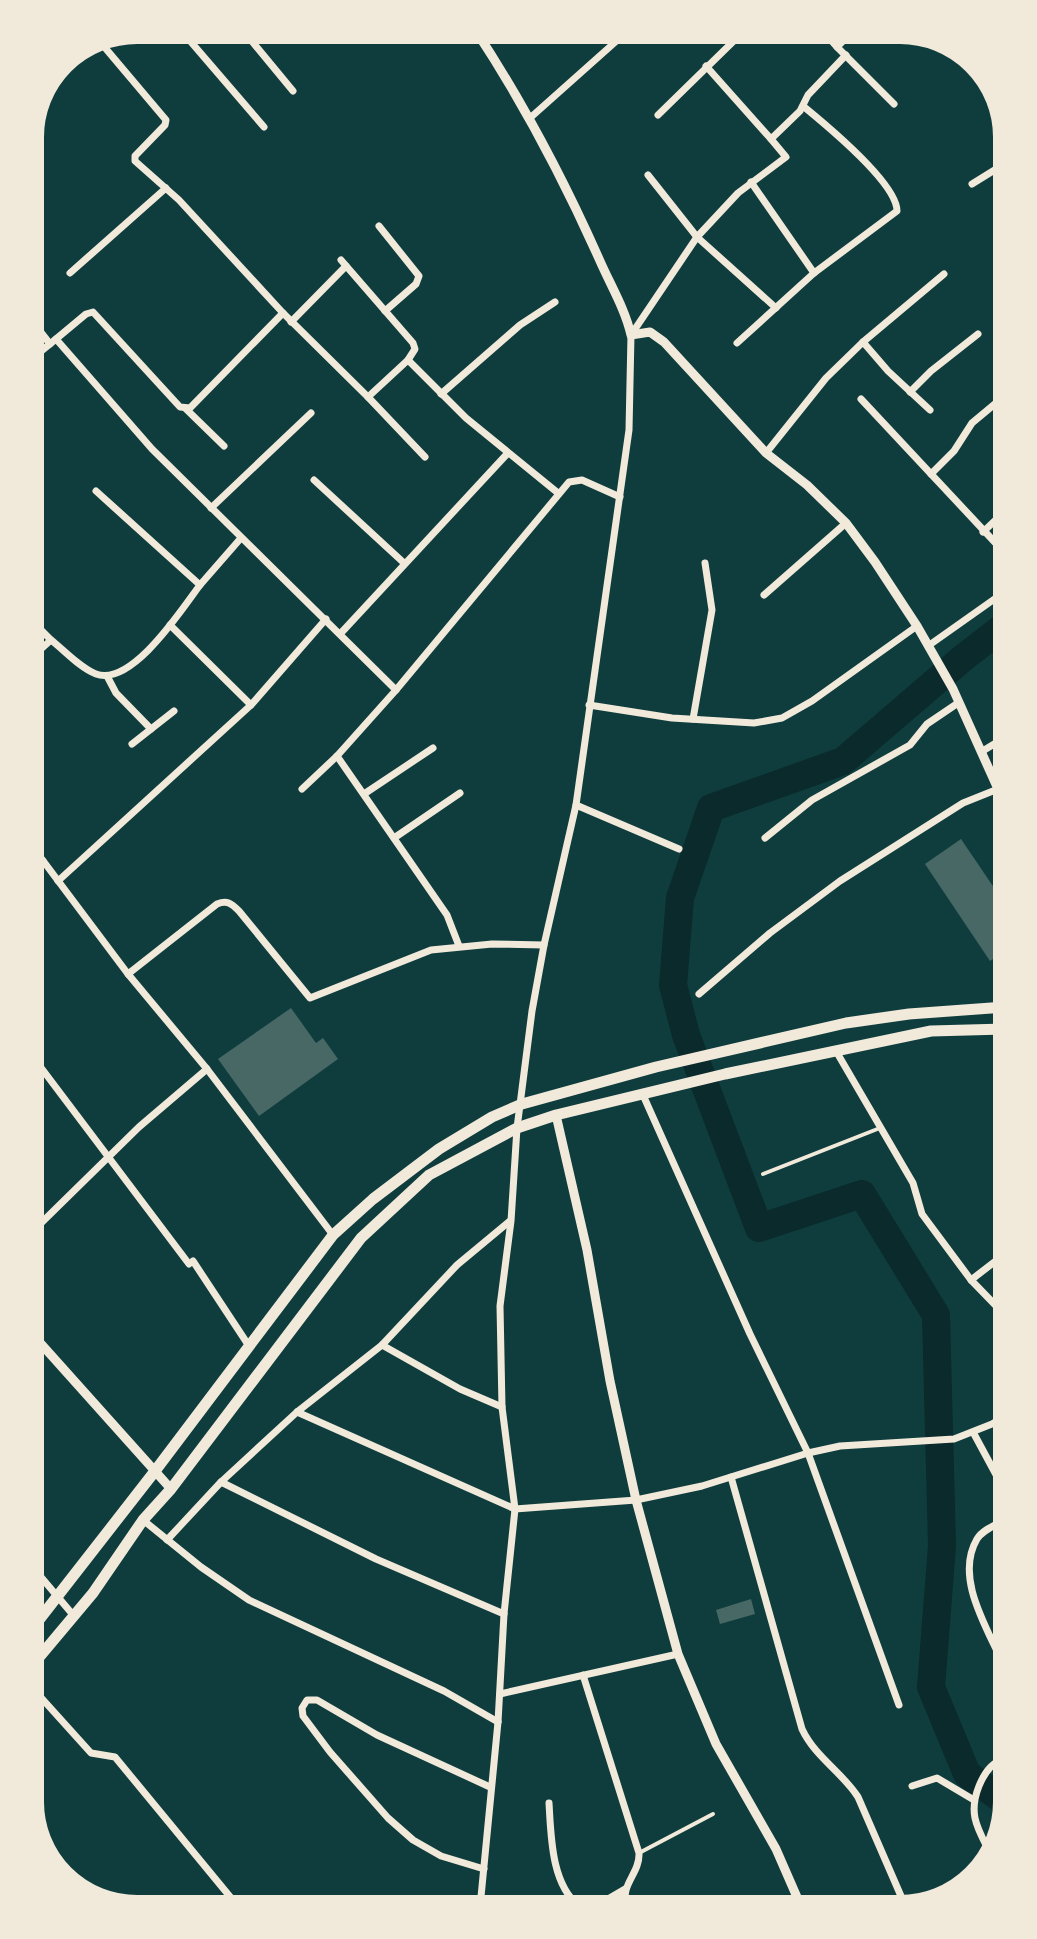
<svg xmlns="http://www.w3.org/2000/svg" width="1037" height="1939" font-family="'Source Sans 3',sans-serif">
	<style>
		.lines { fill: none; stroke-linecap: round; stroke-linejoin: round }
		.river { stroke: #0a2a2b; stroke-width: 28 }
		.building { fill: #486865 }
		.service { stroke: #f1e9da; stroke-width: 4 }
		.minor { stroke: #f1e9da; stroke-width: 7 }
		.tertiary { stroke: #f1e9da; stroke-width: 9 }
		.primary { stroke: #f1e9da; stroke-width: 11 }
		.rim { fill: none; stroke: #f1e9da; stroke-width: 4 }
	</style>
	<rect width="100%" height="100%" fill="#0f3d3e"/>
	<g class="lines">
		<polyline class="river" points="1003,627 963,658 843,761 711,808 680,898 673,985 686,1035 759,1228 862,1194 936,1315 942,1546 931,1687 967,1774 1008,1804"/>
	</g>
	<g class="building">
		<polygon points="961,839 1005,904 1005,951 990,961 925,864"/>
		<polygon points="291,1008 316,1043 323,1038 338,1059 259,1116 218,1059"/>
		<polygon points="751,1599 755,1614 720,1624 716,1610"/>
	</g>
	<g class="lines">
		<g class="service">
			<polyline points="763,1174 880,1128"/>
			<polyline points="639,1853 713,1814"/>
		</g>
		<g class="minor">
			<polyline points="179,28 264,127"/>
			<polyline points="241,28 293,91"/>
			<polyline points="820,28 837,47 856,28"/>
			<polyline points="101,43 166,120 165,125 135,156 135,161 179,200 283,313 368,397 408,360 466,418 558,493"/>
			<polyline points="837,47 894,104"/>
			<polyline points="706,66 771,139"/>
			<polyline points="51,80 83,50"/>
			<polyline points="658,115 747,28"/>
			<polyline points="530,118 631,28"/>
			<polyline points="648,175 697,237 776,308"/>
			<polyline points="751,182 814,273"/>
			<polyline points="972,184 1001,166"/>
			<polyline points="379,226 419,276 416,284 385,311"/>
			<polyline points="341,260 413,343 415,349 408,360"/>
			<polyline points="70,273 166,188"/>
			<polyline points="283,313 190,408 180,407 93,312 86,314 56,339 152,449 396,690"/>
			<polyline points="29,317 50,344"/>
			<polyline points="291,322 346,266"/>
			<polyline points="863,342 888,371 930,410"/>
			<path d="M 737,343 L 814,273 L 897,211 C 897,183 825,124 803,106"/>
			<polyline points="29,361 56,339"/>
			<polyline points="910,392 931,371 978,334"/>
			<polyline points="441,394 520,325 555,302"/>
			<polyline points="368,397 425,457"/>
			<polyline points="861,399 1003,551"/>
			<polyline points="185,408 224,446"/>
			<polyline points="766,453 826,378 863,342 944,274"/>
			<polyline points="931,474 954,451 972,423 1002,398"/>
			<polyline points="314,480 404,563"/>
			<polyline points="96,491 200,585 241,538"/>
			<polyline points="211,508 311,413"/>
			<polyline points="983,532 1003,513"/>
			<polyline points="764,595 846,523"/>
			<polyline points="31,620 51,640"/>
			<polyline points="170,625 251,705 326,619"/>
			<polyline points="341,633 507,454"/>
			<polyline points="928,646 1003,593"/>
			<path d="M 31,658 L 51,640 C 64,650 80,668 96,674 C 132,687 182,609 200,585"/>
			<polyline points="107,676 116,693 151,729"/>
			<polyline points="589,705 672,718 754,723 782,718 812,701 917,626"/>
			<polyline points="693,719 712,610 705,563"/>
			<polyline points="132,744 174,711"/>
			<polyline points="981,752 1004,738"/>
			<polyline points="337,756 447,915 459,946"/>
			<polyline points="302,789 337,756 396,690 569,482 582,480 620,497"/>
			<polyline points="364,794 433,748"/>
			<polyline points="576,805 679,849"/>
			<polyline points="394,838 460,793"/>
			<polyline points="765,838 812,800 910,745 927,724 958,703"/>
			<polyline points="32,846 128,974 207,1069 333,1235"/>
			<polyline points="32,870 43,861"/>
			<polyline points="58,881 251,705"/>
			<path d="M 128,974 L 217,904 C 227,900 231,903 239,911 L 310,998 L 431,950 L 492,944 L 544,945"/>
			<polyline points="699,994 770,933 840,881 963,803 998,789"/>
			<polyline points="836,1051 913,1183 922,1214 971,1280 1003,1313 1007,1311"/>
			<polyline points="33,1057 189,1264"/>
			<polyline points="643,1095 750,1334 808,1453 899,1705"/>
			<polyline points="34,1230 139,1127 207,1069"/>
			<polyline points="193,1261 249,1346"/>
			<polyline points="971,1280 1006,1253"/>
			<polyline points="382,1345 460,1389 502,1407"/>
			<polyline points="297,1412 515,1509 636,1500 702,1486 808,1453 840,1446 954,1439 992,1424 1007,1415"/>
			<polyline points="973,1432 1007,1495"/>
			<path d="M 731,1477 L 802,1729 C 815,1757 842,1772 858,1797 L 904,1903"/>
			<polyline points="221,1482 376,1559 504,1614"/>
			<polyline points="143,1520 201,1567 249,1600 444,1691 498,1722"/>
			<polyline points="167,1540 221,1482 297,1412 382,1345 457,1265 510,1221"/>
			<polyline points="35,1570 74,1616"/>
			<path d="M 1003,1664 C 988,1629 954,1578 977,1539 C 983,1529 998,1524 1008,1518"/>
			<path d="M 583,1675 L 639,1853 C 640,1874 619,1885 627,1906"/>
			<polyline points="36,1692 91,1753 115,1757 241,1910"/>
			<polyline points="500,1694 678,1654"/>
			<polyline points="912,1786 937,1778 974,1800"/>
			<path d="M 549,1803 C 551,1835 551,1884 579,1906"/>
			<path d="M 992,1857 C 979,1830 967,1816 979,1786 C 986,1769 993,1763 1009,1754"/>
			<polyline points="484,1869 441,1856 413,1840 388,1818 330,1752 303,1716 302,1708 307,1700 317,1700 377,1735 490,1787"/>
			<polyline points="596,1906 625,1889"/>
			<polyline points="480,1907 498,1722 504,1614 515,1509 502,1407 500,1306 511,1221 517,1128 532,1011 544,945 576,805 629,430 631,335 697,237 738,193 786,157 771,139 800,111 808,95 846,55"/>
		</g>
		<g class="tertiary">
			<path d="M 474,28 C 523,102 564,180 600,261 C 611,286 625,309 631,335 L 650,332 L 664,342 L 766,453 L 807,485 L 846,523 L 875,562 L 917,626 L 953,689 L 998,789 L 1004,794"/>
			<polyline points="556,1115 587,1250 610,1381 636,1500 678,1654 716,1744 776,1849 800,1904"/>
			<polyline points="34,1336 171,1489"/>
		</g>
		<g class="primary">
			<polyline points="35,1625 155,1471 333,1235 373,1199 439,1149 492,1117 522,1104 656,1067 846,1023 909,1014 1005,1007"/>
			<polyline points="36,1661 93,1593 143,1520 171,1489 361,1238 429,1175 517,1128 556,1115 725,1074 931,1031 1005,1029"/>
		</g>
	</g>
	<path d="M0 0H1037V1939H0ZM137 42H900A95 95 0 0 1 995 137V1802A95 95 0 0 1 900 1897H137A95 95 0 0 1 42 1802V137A95 95 0 0 1 137 42Z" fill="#f1e9da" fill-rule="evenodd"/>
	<path class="rim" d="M137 42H900A95 95 0 0 1 995 137V1802A95 95 0 0 1 900 1897H137A95 95 0 0 1 42 1802V137A95 95 0 0 1 137 42Z"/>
</svg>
